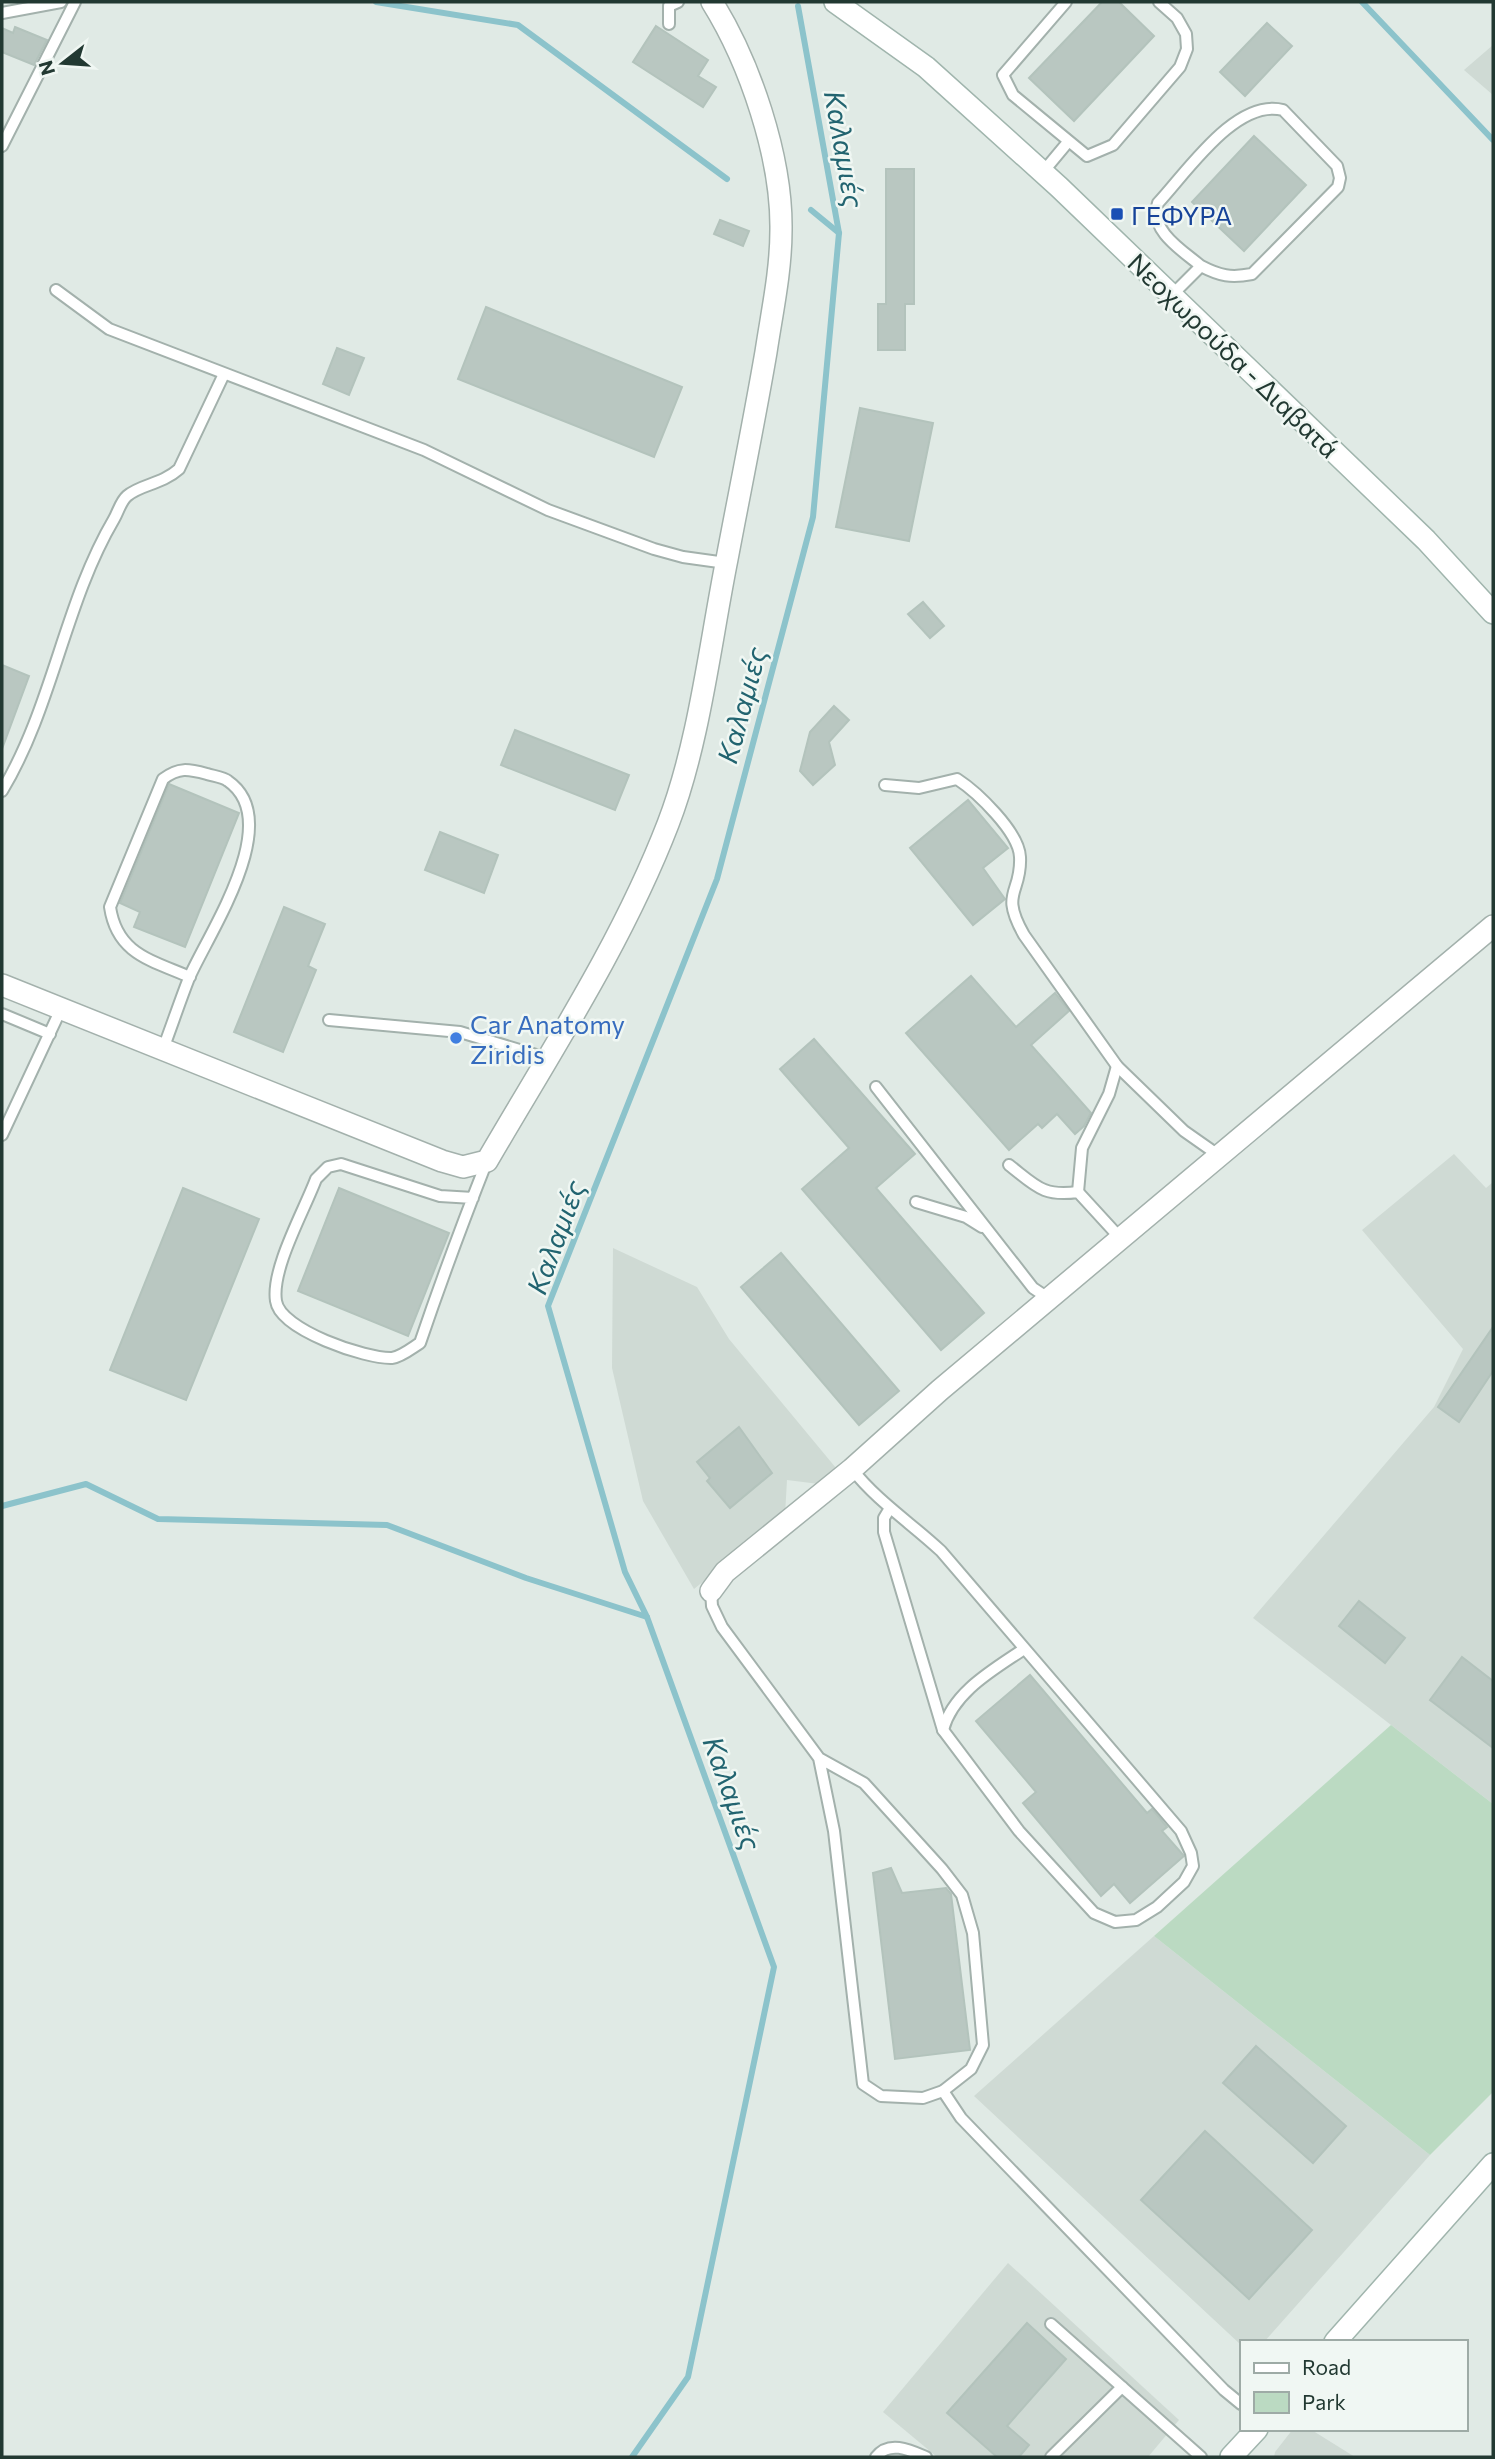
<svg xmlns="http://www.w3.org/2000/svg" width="1495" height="2459" font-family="Commissioner,sans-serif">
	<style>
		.built { fill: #cfdad4 }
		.green { fill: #bbdac2 }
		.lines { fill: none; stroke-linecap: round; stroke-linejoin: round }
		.stream { stroke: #8cc3cb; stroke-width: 6 }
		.building { fill: #b9c7c1; stroke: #b3c3bc; stroke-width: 2 }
		.lane-casing { stroke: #a3b1ac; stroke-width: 14 }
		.street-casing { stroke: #a3b1ac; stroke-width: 24 }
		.secondary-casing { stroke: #a0b5ad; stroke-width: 24 }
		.lane { stroke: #fff; stroke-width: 10 }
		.street { stroke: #fff; stroke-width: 21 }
		.secondary { stroke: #fff; stroke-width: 21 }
		.transit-dot { fill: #1a4fb4; stroke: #f0f7f3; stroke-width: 2.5 }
		.shop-dot { fill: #3f7fe0; stroke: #f0f7f3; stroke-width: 2.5 }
		.labels { text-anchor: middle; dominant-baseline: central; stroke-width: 5; stroke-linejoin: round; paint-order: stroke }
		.transit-label { font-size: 26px; fill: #164399; stroke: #f0f7f3; text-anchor: start }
		.street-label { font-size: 26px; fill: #223932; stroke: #f0f7f3 }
		.shop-label { font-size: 26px; fill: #366cbe; stroke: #f0f7f3; text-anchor: start }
		.water-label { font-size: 28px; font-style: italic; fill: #226470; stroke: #f0f7f3 }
	</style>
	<rect width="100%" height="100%" fill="#e0eae5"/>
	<g class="built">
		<polygon points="1493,45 1493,95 1464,70"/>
		<polygon points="1454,1154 1486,1188 1493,1182 1493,1804 1253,1618 1434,1407 1463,1349 1362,1230"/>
		<polygon points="613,1248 697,1287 729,1339 836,1468 819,1484 787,1480 785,1515 694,1589 643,1501 612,1368"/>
		<polygon points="1154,1936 1430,2155 1264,2342 1241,2342 1241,2345 974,2096"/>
		<polygon points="1008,2263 1179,2420 1148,2457 937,2457 883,2412"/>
		<polygon points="1293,2429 1310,2429 1355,2457 1274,2457 1275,2452"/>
	</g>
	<polygon class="green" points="1391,1725 1493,1804 1493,2092 1430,2155 1154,1936"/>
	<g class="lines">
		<g class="stream">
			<polyline points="376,2 518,25 727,179"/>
			<polyline points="1362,2 1493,140"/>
			<polyline points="811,210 839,233"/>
			<polyline points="2,1506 86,1484 158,1519 387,1525 526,1578 647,1617"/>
			<polyline points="632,2457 688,2377 774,1967 647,1617 625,1572 548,1306 717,879 813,517 839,233 798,6"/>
		</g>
	</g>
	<g class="building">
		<polygon points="1102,2 1119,2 1154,36 1074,121 1029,78"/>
		<polygon points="1267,23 1292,46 1245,96 1220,72"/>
		<polygon points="656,26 708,60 698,76 716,87 703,107 633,62"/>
		<polygon points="15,27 47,40 34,65 2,52 2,28 13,33"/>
		<polygon points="1254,136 1306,185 1244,251 1192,202"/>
		<polygon points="886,169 914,169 914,304 905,304 905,350 878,350 878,304 886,304"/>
		<polygon points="720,220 749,231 743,246 714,234"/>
		<polygon points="486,307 682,387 654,457 458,379"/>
		<polygon points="337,348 364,358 349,395 323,384"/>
		<polygon points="860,408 933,423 909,541 836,527"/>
		<polygon points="923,602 944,626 930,638 908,614"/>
		<polygon points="2,665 29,676 2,749"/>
		<polygon points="834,706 849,720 829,742 835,765 813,785 800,771 810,732"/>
		<polygon points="515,730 629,775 615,810 501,765"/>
		<polygon points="169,784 239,813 185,947 134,927 140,912 120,903"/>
		<polygon points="968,800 1008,848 983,868 1005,899 973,925 910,848"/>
		<polygon points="440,832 498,855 484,893 425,870"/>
		<polygon points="284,907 325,924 308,966 316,970 283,1052 234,1032"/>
		<polygon points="971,976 1016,1027 1055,993 1069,1011 1031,1045 1091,1113 1084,1126 1075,1134 1057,1114 1042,1128 1038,1124 1009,1150 906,1033"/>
		<polygon points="814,1039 915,1154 876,1188 984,1313 941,1350 802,1189 849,1148 780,1069"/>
		<polygon points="183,1188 259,1219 186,1400 110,1370"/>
		<polygon points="339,1188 449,1233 408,1336 298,1291"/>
		<polygon points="781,1253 899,1391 859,1425 741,1287"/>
		<polygon points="1493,1327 1493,1371 1459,1422 1438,1407"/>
		<polygon points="739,1427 772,1473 730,1508 707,1481 710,1478 697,1462"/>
		<polygon points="1359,1601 1405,1638 1385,1663 1339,1626"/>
		<polygon points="1462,1657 1493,1681 1493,1748 1430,1700"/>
		<polygon points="1030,1675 1147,1813 1152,1809 1158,1816 1167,1827 1162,1831 1184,1856 1130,1903 1114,1884 1101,1896 1023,1803 1036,1792 976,1721"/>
		<polygon points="891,1868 902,1893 946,1888 951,1894 970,2050 895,2059 873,1873"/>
		<polygon points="1256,2046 1346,2126 1313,2163 1223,2083"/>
		<polygon points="1205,2131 1312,2230 1249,2299 1141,2200"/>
		<polygon points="1027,2323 1066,2359 1007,2426 1029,2445 1019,2457 997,2457 947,2413"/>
	</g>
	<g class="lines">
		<defs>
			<g id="lane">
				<polyline points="1066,2 1003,75 1013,95 1087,156 1113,145 1180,67 1187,49 1186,34 1177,18 1159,2"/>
				<polyline points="2,13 61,2"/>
				<polyline points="669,24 669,6 678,2"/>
				<polyline points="2,146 75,2"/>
				<polyline points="1043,172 1068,142"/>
				<polyline points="56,290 109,329 424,450 548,510 654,549 683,557 726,563"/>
				<path d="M 1172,295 L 1201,266 C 1220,276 1231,278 1252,274 L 1338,187 L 1340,178 L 1337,166 L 1283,110 C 1236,98 1187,172 1158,203 C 1148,230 1183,251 1201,266"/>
				<path d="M 885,785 L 919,788 L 957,779 C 977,792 1019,832 1020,857 C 1022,894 999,891 1024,935 L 1117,1066 L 1184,1131 L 1221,1157"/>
				<path d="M 2,791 C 53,706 64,604 114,519 C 118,512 121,501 127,496 C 141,484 161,485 179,469 L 224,374"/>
				<polyline points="2,1014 50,1034"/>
				<polyline points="329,1020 460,1032 546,1058"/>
				<path d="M 163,1049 C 172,1025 180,1001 189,978 C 208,934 286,821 228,781 C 223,777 213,776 207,774 C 188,769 179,767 163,779 L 110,907 C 117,954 151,960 190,977"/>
				<polyline points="876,1087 1033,1288 1051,1300"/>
				<polyline points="2,1135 61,1009"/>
				<path d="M 1009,1165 C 1036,1186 1043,1197 1078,1192 L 1122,1240"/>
				<polyline points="1078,1192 1082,1148 1109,1094 1117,1066"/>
				<path d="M 473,1198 L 440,1196 L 341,1164 L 328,1167 L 316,1179 C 304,1211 271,1269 276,1301 C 280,1330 366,1359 392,1358 C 401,1357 412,1348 420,1343 C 441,1281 463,1222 487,1161"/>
				<polyline points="916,1202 966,1217 982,1227"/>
				<path d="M 852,1469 C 877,1501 911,1523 941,1551 L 1181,1831 L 1191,1853 L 1193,1866 L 1184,1882 L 1157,1907 L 1136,1920 L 1115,1922 L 1094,1913 L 1019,1831 L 943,1730 L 884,1532 L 884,1518 L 890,1508"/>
				<polyline points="711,1591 712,1606 722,1627 819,1758 864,1783 942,1869 962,1895 973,1933 983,2045 971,2069 943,2091 923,2098 881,2096 863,2084 834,1831 819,1758"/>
				<path d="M 943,1730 C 953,1692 993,1670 1024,1649"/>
				<polyline points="943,2091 961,2118 1224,2390 1241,2404"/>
				<polyline points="1051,2324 1201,2457"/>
				<path d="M 876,2457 C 889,2440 910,2450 926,2457"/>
				<polyline points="1051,2457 1122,2387"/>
			</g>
			<g id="street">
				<path d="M 2,985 L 442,1161 L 463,1167 L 487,1161 C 551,1051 622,943 668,824 C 699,744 710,644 727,559 C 740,490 754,422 766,352 C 772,312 781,271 781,230 C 782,157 750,63 712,2"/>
				<polyline points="711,1591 725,1572 852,1469 940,1390 1493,926"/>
			</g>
			<g id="secondary">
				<polyline points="835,2 926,67 1059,187 1426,540 1493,613"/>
				<polyline points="1335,2342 1493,2164"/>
				<polyline points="1231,2457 1257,2429"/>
			</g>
		</defs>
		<use href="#lane" class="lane-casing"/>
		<use href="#street" class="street-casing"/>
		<use href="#secondary" class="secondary-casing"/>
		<use href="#lane" class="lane"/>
		<use href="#street" class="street"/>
		<use href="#secondary" class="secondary"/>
	</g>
	<rect class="transit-dot" x="1110" y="207" width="14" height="14" rx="3.5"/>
	<circle class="shop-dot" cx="456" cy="1038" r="7"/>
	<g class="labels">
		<g class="transit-label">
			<text x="1131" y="214">ΓΕΦΥΡΑ</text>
		</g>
		<g class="street-label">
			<text transform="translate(1234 355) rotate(44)">Νεοχωρούδα - Διαβατά</text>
		</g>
		<g class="shop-label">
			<text x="470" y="1023">Car Anatomy<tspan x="470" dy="30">Ziridis</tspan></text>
		</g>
		<g class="water-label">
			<text transform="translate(845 149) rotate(80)">Καλαμιές</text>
			<text transform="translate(741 705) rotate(-75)">Καλαμιές</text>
			<text transform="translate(555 1237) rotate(-70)">Καλαμιές</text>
			<text transform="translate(733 1793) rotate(70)">Καλαμιές</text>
		</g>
	</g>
	<rect width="1495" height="2459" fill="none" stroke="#223932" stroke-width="7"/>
	<rect x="1240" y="2340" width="228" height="91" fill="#f0f7f3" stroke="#9eaba6" stroke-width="2"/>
	<rect x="1254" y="2363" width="35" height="10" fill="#ffffff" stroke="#9eaba6" stroke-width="2"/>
	<text x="1302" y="2375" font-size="21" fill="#223932">Road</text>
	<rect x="1254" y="2392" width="35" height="21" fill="#bbdac2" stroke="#9eaba6" stroke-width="2"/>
	<text x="1302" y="2410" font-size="21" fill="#223932">Park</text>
	<g transform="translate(63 63) rotate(253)" stroke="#f0f7f3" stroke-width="5" paint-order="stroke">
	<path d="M0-5L12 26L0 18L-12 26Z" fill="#223932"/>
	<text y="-10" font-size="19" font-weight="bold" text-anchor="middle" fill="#223932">N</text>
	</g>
</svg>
